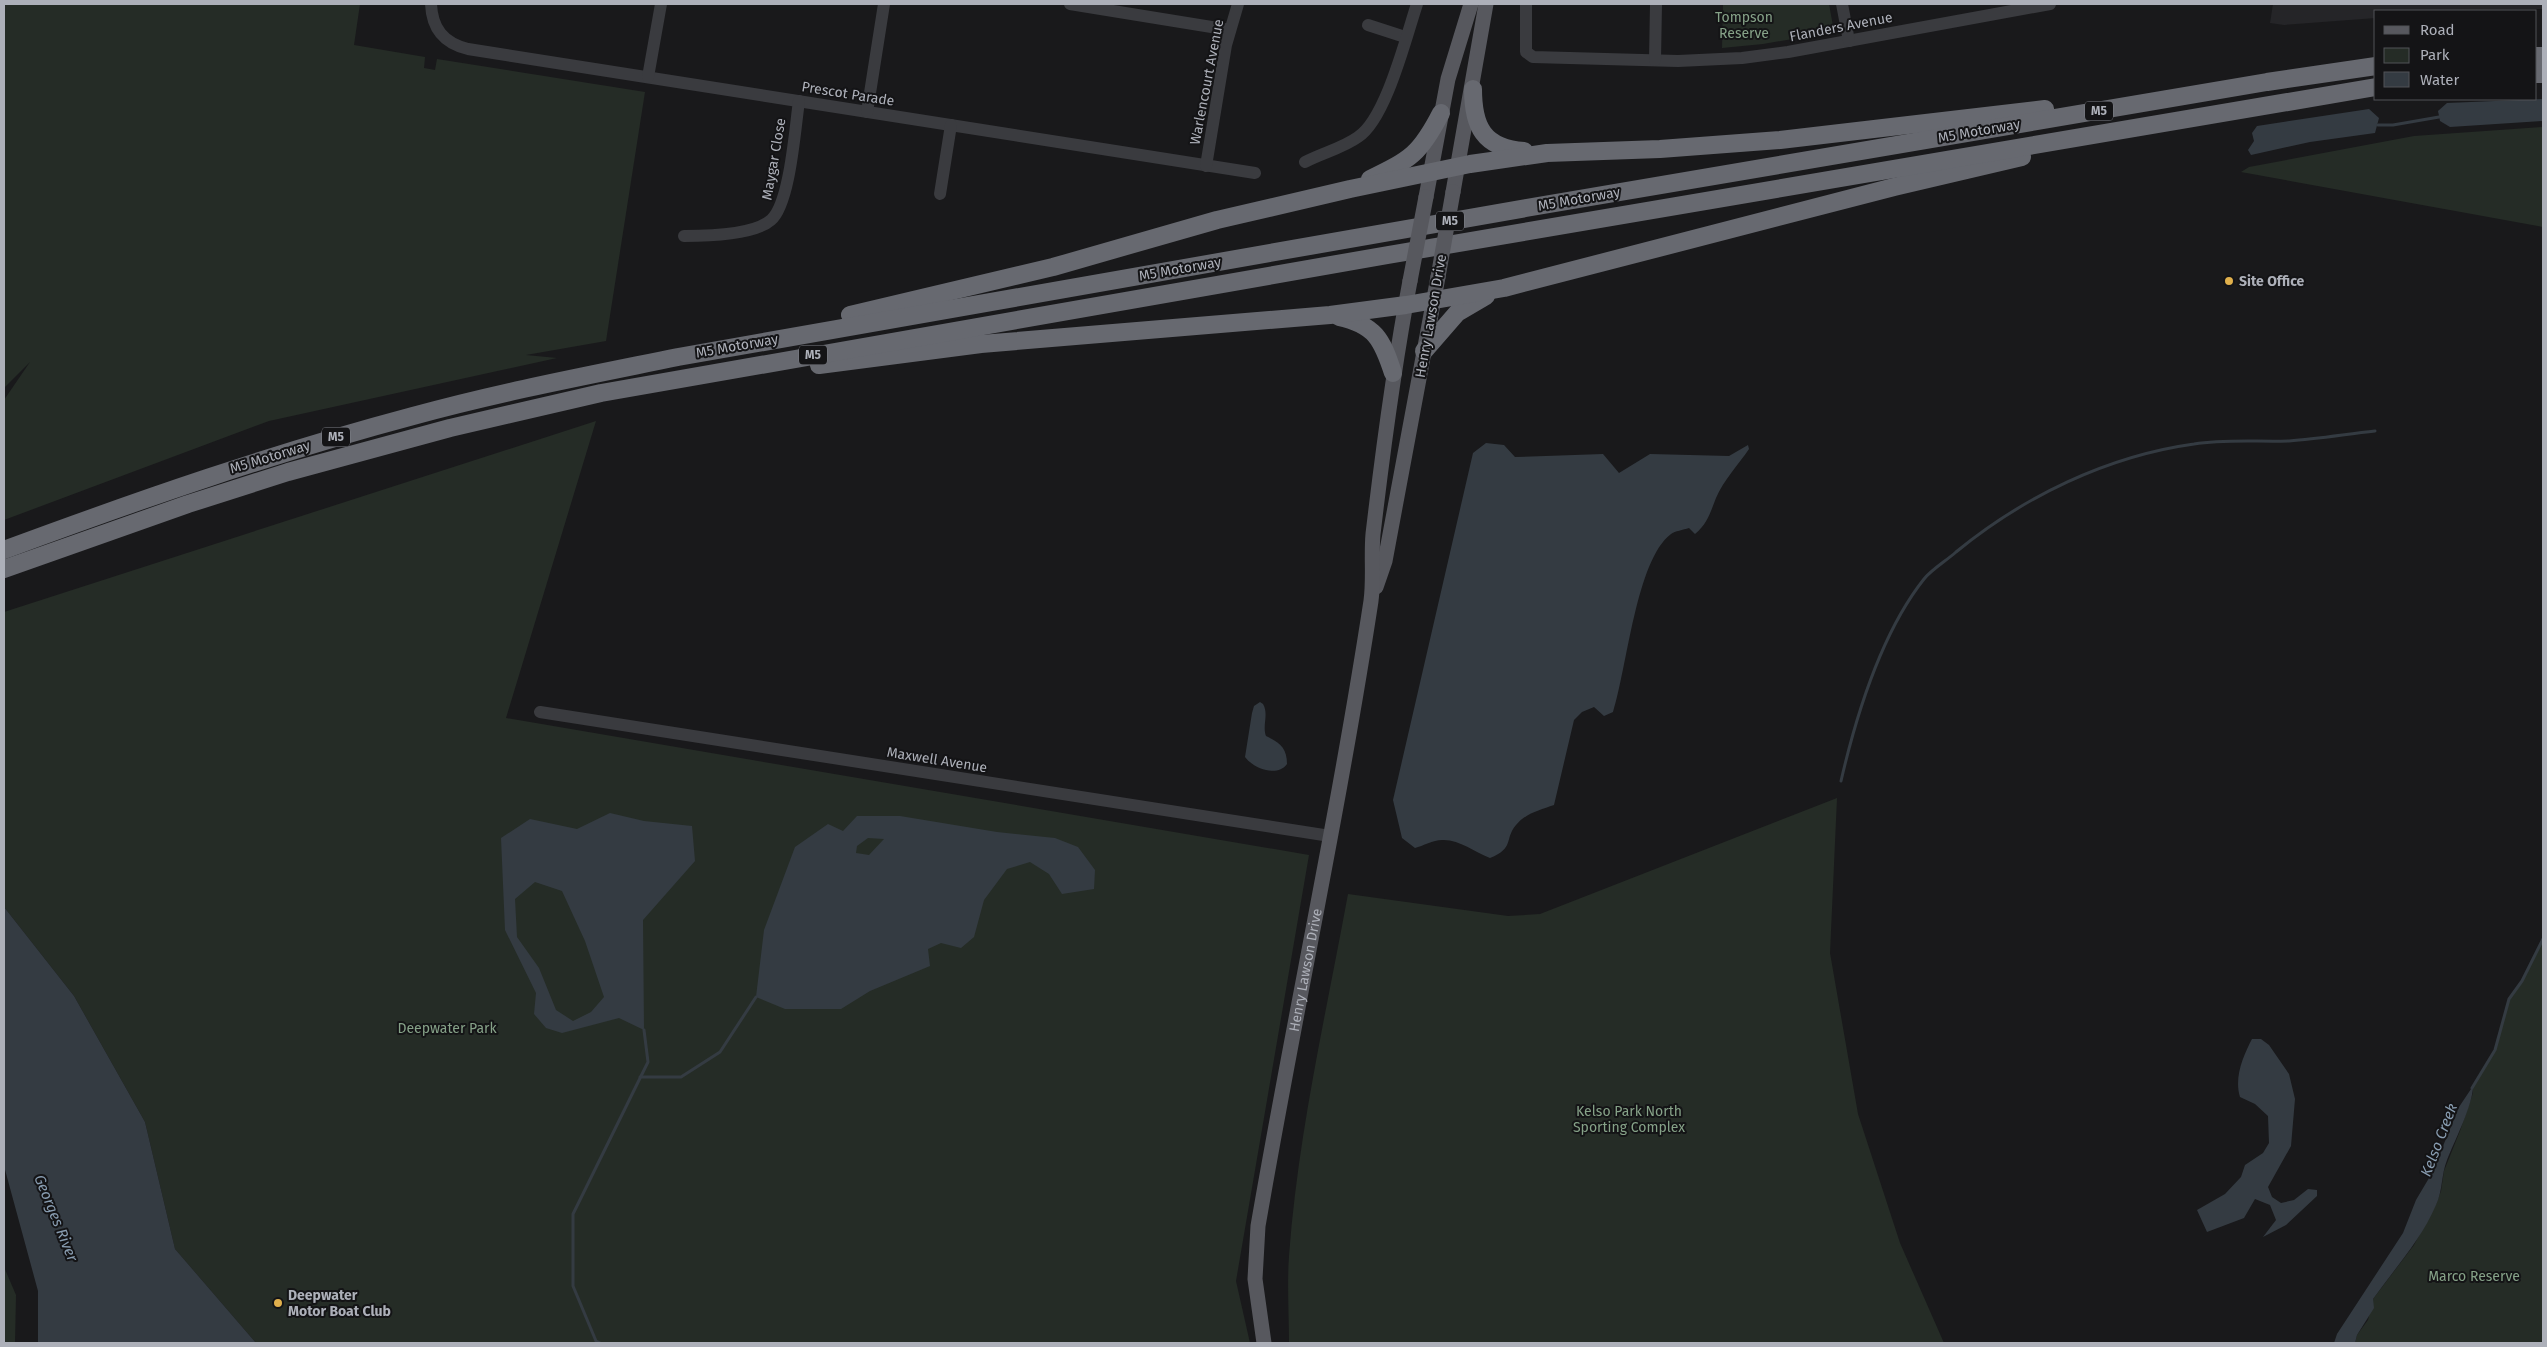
<svg xmlns="http://www.w3.org/2000/svg" width="2547" height="1347" font-family="'Fira Sans',sans-serif">
	<style>
		.built { fill: #252528 }
		.green { fill: #252c26 }
		.water { fill: #343b42; fill-rule: evenodd }
		.lines { fill: none; stroke-linecap: round; stroke-linejoin: round }
		.stream { stroke: #343b42; stroke-width: 3 }
		.minor { stroke: #3a3b3f; stroke-width: 12 }
		.major { stroke: #57585e; stroke-width: 15 }
		.highway { stroke: #676970; stroke-width: 18 }
		.major-bridge { stroke: #57585e; stroke-width: 15 }
		.poi-dot { fill: #e0b04c; stroke: #141416; stroke-width: 2 }
		.labels { text-anchor: middle; dominant-baseline: central; stroke-width: 4; stroke-linejoin: round; paint-order: stroke }
		.shield { fill: #141416; stroke: #7f8188; stroke-width: 1 }
		.shield-label { font-size: 12px; font-weight: bold; fill: #adb0b9 }
		.park-label { font-size: 14px; fill: #86a288; stroke: #141416 }
		.street-label { font-size: 14px; fill: #adb0b9; stroke: #141416 }
		.poi-label { font-size: 14px; font-weight: bold; fill: #adb0b9; stroke: #141416; text-anchor: start }
		.water-label { font-size: 15px; font-style: italic; fill: #889cb0; stroke: #141416 }
	</style>
	<rect width="100%" height="100%" fill="#19191b"/>
	<polygon class="built" points="2273,4 2543,4 2543,9 2376,11 2376,18 2284,25 2270,23"/>
	<g class="green">
		<polygon points="4,4 360,4 354,45 425,57 424,68 435,70 437,59 645,92 606,341 526,355 557,358 269,421 4,520 4,400 30,362 4,388"/>
		<polygon points="1723,4 1829,4 1833,26 1828,33 1763,44 1722,48"/>
		<polygon points="2543,127 2543,227 2241,172 2249,167 2414,136"/>
		<polygon points="596,421 506,718 1309,855 1236,1281 1250,1343 256,1343 175,1249 145,1122 74,996 4,907 4,612"/>
		<path d="M 1837,798 L 1830,953 L 1858,1114 L 1900,1243 L 1944,1343 L 1289,1343 C 1289,1314 1287,1285 1289,1256 C 1298,1134 1326,1014 1348,894 L 1508,916 L 1540,914 Z"/>
		<polygon points="2543,939 2543,1343 2355,1343 2357,1335 2368,1320 2373,1299 2414,1245 2436,1204 2441,1191 2444,1171 2460,1131 2473,1093 2473,1086 2495,1050 2509,999 2522,981"/>
		<polygon points="4,1267 16,1295 15,1343 4,1343"/>
	</g>
	<g class="water">
		<polygon points="2543,99 2543,121 2450,127 2440,121 2438,111 2447,103"/>
		<polygon points="2369,109 2379,118 2375,133 2310,142 2251,155 2248,150 2254,141 2252,133 2257,126"/>
		<path d="M 1486,443 L 1504,445 L 1515,457 L 1603,454 L 1619,473 L 1650,454 L 1729,456 L 1748,445 L 1749,449 C 1739,464 1723,481 1716,498 C 1710,513 1708,523 1695,534 L 1689,528 C 1683,530 1675,531 1671,534 C 1636,560 1627,669 1613,712 L 1604,716 L 1594,707 L 1582,712 L 1574,720 L 1554,805 C 1540,810 1526,813 1516,825 C 1504,839 1515,848 1490,858 C 1474,852 1459,839 1442,840 C 1433,840 1423,846 1415,848 L 1402,838 L 1393,800 L 1473,453 Z"/>
		<path d="M 1260,702 L 1263,704 C 1269,714 1262,726 1266,736 C 1280,743 1287,748 1287,764 C 1277,778 1253,768 1245,757 L 1252,713 L 1254,706 Z"/>
		<path d="M 610,813 L 644,821 L 692,826 L 695,861 L 643,920 L 644,1030 L 619,1018 L 562,1033 L 546,1028 L 534,1014 L 536,993 L 505,930 L 501,838 L 530,819 L 577,829 ZM 535,882 L 562,891 L 585,941 L 604,997 L 591,1012 L 573,1021 L 556,1010 L 539,968 L 517,937 L 515,899 Z"/>
		<path d="M 857,816 L 900,816 L 997,832 L 1055,838 L 1078,847 L 1095,870 L 1094,889 L 1062,894 L 1049,874 L 1030,862 L 1007,869 L 984,900 L 974,937 L 961,948 L 941,943 L 928,949 L 930,966 L 870,991 L 841,1009 L 785,1009 L 756,997 L 764,930 L 795,847 L 828,824 L 843,831 ZM 868,838 L 884,839 L 869,855 L 856,853 L 857,846 Z"/>
		<polygon points="4,907 74,996 145,1122 175,1249 256,1343 38,1343 38,1291 4,1166"/>
		<path d="M 2252,1039 L 2261,1039 L 2269,1045 L 2289,1074 L 2295,1099 L 2291,1146 L 2268,1187 L 2272,1197 L 2281,1203 L 2294,1200 L 2308,1189 L 2317,1190 L 2317,1196 L 2286,1225 L 2263,1237 L 2276,1220 L 2270,1205 L 2255,1199 L 2244,1218 L 2207,1232 L 2197,1210 L 2225,1194 L 2241,1177 L 2245,1165 L 2263,1153 L 2269,1143 L 2268,1116 L 2255,1104 L 2240,1097 C 2234,1078 2243,1056 2252,1039 Z"/>
		<path d="M 2473,1086 C 2473,1105 2454,1142 2447,1160 C 2441,1175 2443,1190 2436,1205 C 2421,1240 2395,1268 2373,1299 L 2374,1308 L 2357,1335 L 2355,1343 L 2334,1343 L 2337,1334 L 2403,1233 L 2416,1200 L 2432,1173 L 2459,1107 Z"/>
	</g>
	<g class="lines">
		<g class="stream">
			<polyline points="2378,125 2393,125 2439,117"/>
			<path d="M 1841,781 C 1856,716 1882,632 1924,579 C 1932,569 1946,561 1956,552 C 2023,497 2107,456 2194,444 C 2225,439 2258,442 2289,441 C 2318,439 2347,434 2375,431"/>
			<polyline points="640,1077 681,1077 720,1052 756,997"/>
			<polyline points="2472,1088 2495,1050 2509,999 2522,981 2543,939"/>
			<polyline points="600,1343 596,1341 573,1286 573,1214 648,1062 644,1030"/>
		</g>
		<g class="minor">
			<path d="M 431,4 C 432,28 443,43 468,49 L 1255,173"/>
			<polyline points="1070,4 1230,30"/>
			<polyline points="1526,4 1526,52 1533,57 1678,61 1742,58 1788,52 2050,4"/>
			<polyline points="1842,4 1849,41"/>
			<polyline points="1368,25 1405,37"/>
			<polyline points="1655,60 1656,4"/>
			<polyline points="648,77 661,4"/>
			<polyline points="867,112 884,4"/>
			<path d="M 1305,162 C 1322,153 1343,148 1358,137 C 1386,119 1406,37 1417,4"/>
			<polyline points="1206,166 1226,45 1238,4"/>
			<polyline points="940,194 951,125"/>
			<path d="M 684,236 C 706,236 754,235 771,220 C 790,204 795,128 799,101"/>
			<polyline points="540,712 1330,836"/>
		</g>
		<g class="major">
			<polyline points="1453,192 1486,4"/>
			<polyline points="1426,197 1448,79 1471,4"/>
			<polyline points="1376,587 1385,561 1438,277"/>
			<path id="s1" d="M 1264,1343 L 1255,1279 L 1258,1226 C 1294,1017 1339,810 1371,601 C 1374,579 1371,556 1373,534 C 1383,449 1394,365 1410,281"/>
		</g>
		<g class="highway">
			<polyline points="2536,56 2543,56"/>
			<polyline points="2536,74 2543,74"/>
			<path d="M 1473,89 C 1473,126 1483,148 1524,151"/>
			<path d="M 1370,179 C 1411,159 1420,154 1441,113"/>
			<polyline points="850,315 1053,267 1217,220 1350,189 1470,164 1547,153 1660,149 1780,140 2045,109"/>
			<path d="M 1339,317 C 1375,325 1382,339 1393,373"/>
			<polyline points="1424,351 1457,313 1486,296"/>
			<polyline points="819,365 981,344 1330,315 1406,305 1504,288 1894,187 2022,157"/>
			<path d="M 4,550 C 139,500 274,453 413,416 C 500,392 590,375 678,357 L 1526,208 L 2267,82 L 2376,66"/>
			<polyline points="4,569 188,504 288,472 450,428 601,393 1388,255 2376,87"/>
		</g>
		<g class="major-bridge">
			<polyline points="1438,277 1453,192"/>
			<polyline points="1410,281 1426,197"/>
		</g>
	</g>
	<g class="poi-dot">
		<circle cx="2229" cy="281" r="5"/>
		<circle cx="278" cy="1303" r="5"/>
	</g>
	<g class="labels">
		<g class="shield">
			<rect x="2085" y="101.5" width="28" height="19" rx="4"/>
			<rect x="1436" y="211.5" width="28" height="19" rx="4"/>
			<rect x="799" y="345.5" width="28" height="19" rx="4"/>
			<rect x="322" y="427.5" width="28" height="19" rx="4"/>
		</g>
		<g class="shield-label">
			<text x="2099" y="111">M5</text>
			<text x="1450" y="221">M5</text>
			<text x="813" y="355">M5</text>
			<text x="336" y="437">M5</text>
		</g>
		<g class="park-label">
			<text x="1744" y="17">Tompson<tspan x="1744" dy="16">Reserve</tspan></text>
			<text x="447" y="1028">Deepwater Park</text>
			<text x="1629" y="1111">Kelso Park North<tspan x="1629" dy="16">Sporting Complex</tspan></text>
			<text x="2474" y="1276">Marco Reserve</text>
		</g>
		<g class="street-label">
			<text transform="translate(1841 27) rotate(-11)">Flanders Avenue</text>
			<text transform="translate(1207 82) rotate(-79)">Warlencourt Avenue</text>
			<text transform="translate(848 94) rotate(9)">Prescot Parade</text>
			<text transform="translate(1979 131) rotate(-10)">M5 Motorway</text>
			<text transform="translate(774 159) rotate(-80)">Maygar Close</text>
			<text transform="translate(1579 199) rotate(-10)">M5 Motorway</text>
			<text transform="translate(1180 269) rotate(-10)">M5 Motorway</text>
			<text transform="translate(1431 316) rotate(-80)">Henry Lawson Drive</text>
			<text transform="translate(737 346) rotate(-10)">M5 Motorway</text>
			<text transform="translate(270 457) rotate(-17)">M5 Motorway</text>
			<text transform="translate(937 760) rotate(9)">Maxwell Avenue</text>
			<text stroke="none"><textPath href="#s1" startOffset="378">Henry Lawson Drive</textPath></text>
		</g>
		<g class="poi-label">
			<text x="2239" y="281">Site Office</text>
			<text x="288" y="1295">Deepwater<tspan x="288" dy="16">Motor Boat Club</tspan></text>
		</g>
		<g class="water-label">
			<text transform="translate(2439 1140) rotate(-69)">Kelso Creek</text>
			<text transform="translate(56 1218) rotate(68)">Georges River</text>
		</g>
	</g>
	<rect width="2547" height="1347" fill="none" stroke="#adb0b9" stroke-width="10"/>
	<rect x="2374" y="10" width="162" height="90" fill="#141416" stroke="#515257"/>
	<rect x="2384" y="26" width="25" height="8" fill="#57585e" stroke="#515257"/>
	<text x="2420" y="35" font-size="15" fill="#adb0b9">Road</text>
	<rect x="2384" y="48" width="25" height="15" fill="#252c26" stroke="#515257"/>
	<text x="2420" y="60" font-size="15" fill="#adb0b9">Park</text>
	<rect x="2384" y="72" width="25" height="15" fill="#343b42" stroke="#515257"/>
	<text x="2420" y="85" font-size="15" fill="#adb0b9">Water</text>
</svg>
